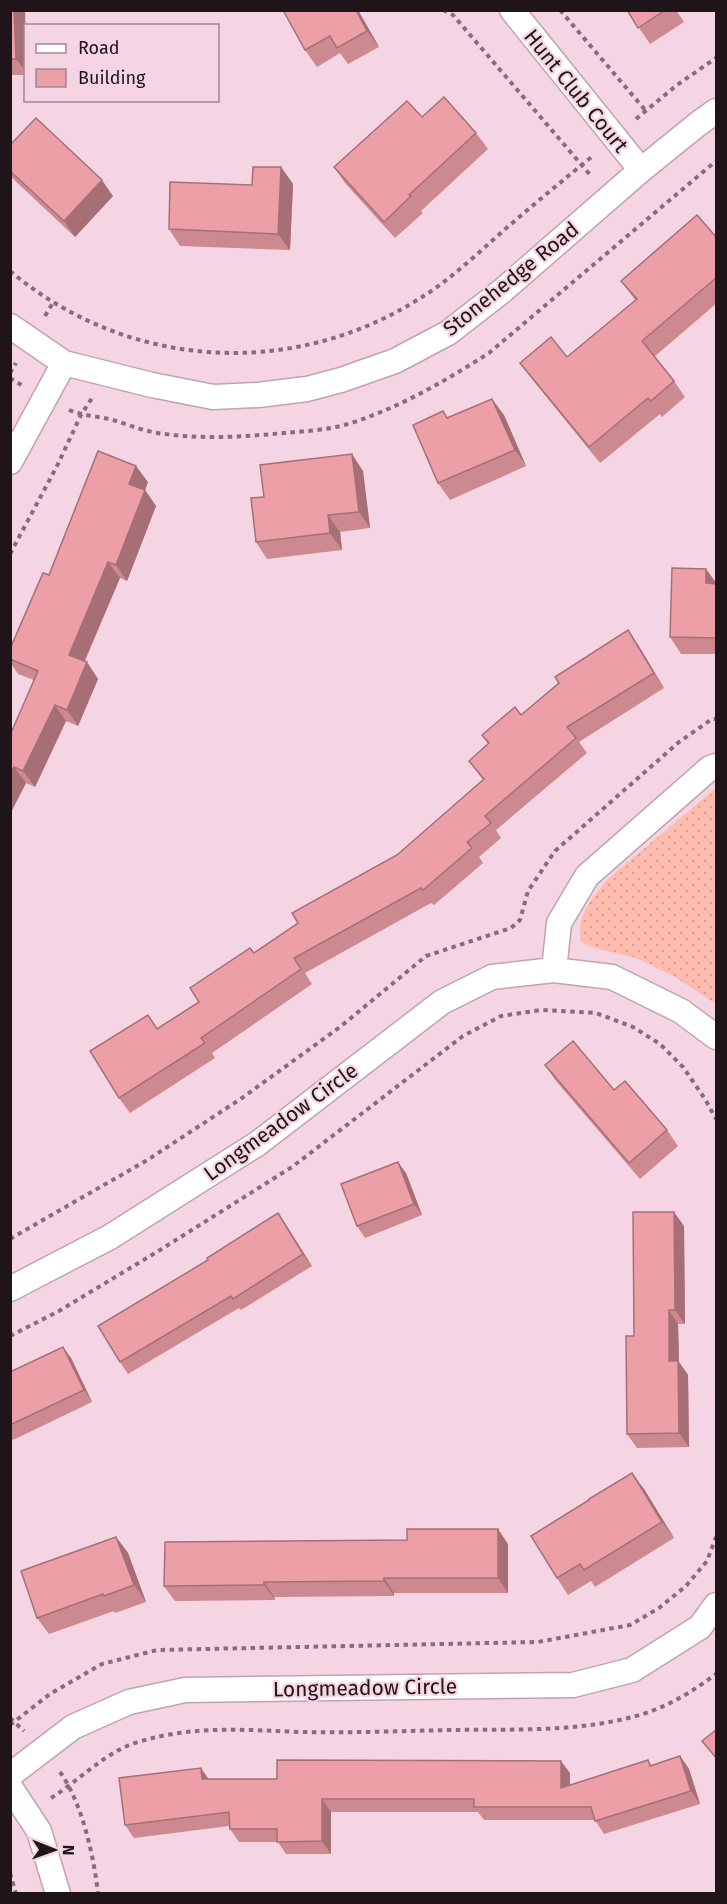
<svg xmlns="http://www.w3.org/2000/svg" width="727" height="1904" font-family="'Fira Sans',sans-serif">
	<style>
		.grass { fill: url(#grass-dots) }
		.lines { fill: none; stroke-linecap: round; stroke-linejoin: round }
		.minor-casing { stroke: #c1a3b0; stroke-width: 27 }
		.path { stroke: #846f78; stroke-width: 4; stroke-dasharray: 4.5 4.5; stroke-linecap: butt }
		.minor { stroke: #fff; stroke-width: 24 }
		.wall { fill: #cc8990 }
		.shaded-wall { fill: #a66f76 }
		.building { fill: #ed9fa8; stroke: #a66f76; stroke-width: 1.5 }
		.labels { text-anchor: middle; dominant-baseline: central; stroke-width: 4.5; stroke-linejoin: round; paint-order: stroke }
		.street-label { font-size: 21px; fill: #1f1419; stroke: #f5d5e3 }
	</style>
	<defs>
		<pattern id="grass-dots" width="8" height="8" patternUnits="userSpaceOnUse" patternTransform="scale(1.5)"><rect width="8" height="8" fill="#fdbcad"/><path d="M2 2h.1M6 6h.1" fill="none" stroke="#d8a194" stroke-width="1.8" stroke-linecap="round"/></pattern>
	</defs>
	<rect width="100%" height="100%" fill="#f5d5e3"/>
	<path class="grass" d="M 716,788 L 716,1004 L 675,977 L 636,958 L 594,948 L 581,942 C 576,915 592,898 609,878 Z"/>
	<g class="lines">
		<defs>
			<g id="minor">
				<polyline points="512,10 641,170"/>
				<polyline points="10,326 64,363 152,385 213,397 258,395 307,389 341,380 395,361 448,333 502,291 641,170 698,124 716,111"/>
				<polyline points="10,462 64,363"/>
				<polyline points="554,970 559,923 587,876 710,768 716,766"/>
				<polyline points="10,1289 110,1237 257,1144 442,1002 492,977 554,970 612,977 681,1011 716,1037"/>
				<polyline points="10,1775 73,1727 129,1702 185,1690 573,1685 632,1670 700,1627 716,1605"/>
				<polyline points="10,1787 39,1831 58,1894"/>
			</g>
		</defs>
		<use href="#minor" class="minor-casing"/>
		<g class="path">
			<polyline points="443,10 453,15 592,177"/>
			<polyline points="560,10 646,111"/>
			<polyline points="636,119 677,85 716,58"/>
			<path d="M 10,271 C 128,370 293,380 422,297 C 451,279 477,254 503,231 C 533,205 563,180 594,155"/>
			<polyline points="45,316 54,301"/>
			<polyline points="10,373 16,363"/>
			<polyline points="10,378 23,386"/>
			<path d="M 69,410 C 83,416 98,416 113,420 C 126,424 139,429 152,432 C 195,440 241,437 284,433 C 306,431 330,430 351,423 C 401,407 445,381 489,353 L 716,161"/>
			<polyline points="10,554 57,466 81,415 92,398"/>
			<polyline points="10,1239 149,1159 242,1098 340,1027 426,956 511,928 520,920 528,891 555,851 679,742 712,719 716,719"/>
			<polyline points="10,1336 59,1311 160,1250 292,1167 463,1036 501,1016 541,1010 596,1013 633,1027 660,1044 683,1067 705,1099 716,1119"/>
			<polyline points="10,1718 24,1731"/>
			<polyline points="10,1725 50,1694 102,1664 157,1650 538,1642 630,1625 659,1608 686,1586 707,1561 716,1537"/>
			<path d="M 60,1772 C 82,1803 94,1856 98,1894"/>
			<path d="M 51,1798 C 80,1780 105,1752 138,1742 C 193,1725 245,1730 301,1732 C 351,1733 401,1731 451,1730 C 517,1729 586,1733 649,1712 C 674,1703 696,1689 716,1674"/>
			<polyline points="10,1873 16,1894"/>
		</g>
		<use href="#minor" class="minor"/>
	</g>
	<g class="wall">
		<polygon points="10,10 25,10 26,75 10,75"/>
		<polygon points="358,10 379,47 348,64 340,53 317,67 305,50"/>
		<polygon points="627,10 676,10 684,22 650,44"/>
		<polygon points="422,117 476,133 488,149 421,211 423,213 395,238 345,183 334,167"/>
		<polygon points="10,145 113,196 75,237 10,176"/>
		<polygon points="281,167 293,184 290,250 180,246 169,229 252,185"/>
		<polygon points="717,238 717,303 654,357 674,381 685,397 662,417 660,414 600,463 532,379 520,363 567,357 636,301 621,281"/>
		<polygon points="443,411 448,418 504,415 526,466 450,500 438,483"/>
		<polygon points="363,471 370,528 340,532 342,550 267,559 256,542 264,497"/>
		<polygon points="148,482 145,490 156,506 127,581 120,578 85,661 98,679 78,726 66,721 35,787 26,783 10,814 10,733 11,733 34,680 18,674 10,662 10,649 49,575"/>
		<polygon points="717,584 717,654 681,654 670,637"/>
		<polygon points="638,645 664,688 579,742 587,753 496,830 501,838 479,857 483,863 434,905 431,903 305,973 312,984 212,1053 215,1058 130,1113 119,1098 148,1015 157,1029 199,1002 254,953 397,855 483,780 469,761 488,744 482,735 521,715"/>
		<polygon points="545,1065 667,1130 678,1146 640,1179 556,1081"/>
		<polygon points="406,1173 422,1215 365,1238 357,1226"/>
		<polygon points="278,1213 312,1266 241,1310 239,1308 128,1374 120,1362 208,1260"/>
		<polygon points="684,1226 685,1324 678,1324 679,1362 688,1375 689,1447 637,1448 627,1434 634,1336"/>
		<polygon points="71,1358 92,1402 13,1440 10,1436 10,1372"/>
		<polygon points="644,1489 674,1538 595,1587 591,1581 568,1595 557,1578"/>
		<polygon points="116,1537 128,1553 146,1602 115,1613 114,1611 49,1634 37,1618"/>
		<polygon points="508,1544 508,1593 394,1593 394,1596 274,1597 275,1600 175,1601 164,1586"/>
		<polygon points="680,1756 689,1769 700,1804 604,1834 595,1820 484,1820 478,1812 331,1812 331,1854 286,1854 278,1842 239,1842 230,1829 229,1826 134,1838 125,1825 209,1779 277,1779 570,1773 570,1785 648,1760 652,1766"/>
	</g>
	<g class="shaded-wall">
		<polygon points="14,10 25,10 26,72 16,59"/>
		<polygon points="356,10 358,10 379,47 367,31"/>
		<polygon points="281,167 293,184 290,250 278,234"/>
		<polygon points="102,180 113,196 75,237 64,221"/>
		<polygon points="492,399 504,415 526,466 515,450"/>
		<polygon points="352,454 363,471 370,528 359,512"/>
		<polygon points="136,466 148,482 141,500 129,484"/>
		<polygon points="145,490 156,506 127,581 116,565"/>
		<polygon points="328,515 340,532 342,550 330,533"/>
		<polygon points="108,562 120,578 80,671 69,655"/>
		<polygon points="706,569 717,584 706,583"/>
		<polygon points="628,630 638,645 664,688 654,673"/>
		<polygon points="87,662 98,679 78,726 67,710"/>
		<polygon points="55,705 66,721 35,787 23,771"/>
		<polygon points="14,767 26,783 10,814 10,774"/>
		<polygon points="398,1162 406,1173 422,1215 414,1204"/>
		<polygon points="674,1212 684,1226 685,1324 675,1310"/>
		<polygon points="278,1213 286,1225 312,1266 303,1254"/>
		<polygon points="669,1310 678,1324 679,1362 688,1375 689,1447 679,1433 669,1361"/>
		<polygon points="63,1347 71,1358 92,1402 84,1390"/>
		<polygon points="632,1473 644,1489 674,1538 662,1522"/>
		<polygon points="498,1529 508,1544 508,1593 498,1578"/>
		<polygon points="116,1537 128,1553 146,1602 134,1585"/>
		<polygon points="384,1578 394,1593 394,1596 384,1581"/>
		<polygon points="264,1582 274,1597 275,1600 264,1585"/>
		<polygon points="680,1756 689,1769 700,1804 691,1791"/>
		<polygon points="561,1761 570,1773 570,1801 561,1788"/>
		<polygon points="201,1768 210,1781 202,1779"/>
		<polygon points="322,1799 331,1812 331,1854 322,1841"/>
	</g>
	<g class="building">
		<polygon points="10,10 14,10 16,59 10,59"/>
		<polygon points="283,10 356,10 367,31 337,48 330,36 305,50"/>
		<polygon points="627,10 665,10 638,28"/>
		<polygon points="444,97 476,133 409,195 411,196 384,222 334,167 407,101 422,117"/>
		<polygon points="36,118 102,180 64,221 10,171 10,145"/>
		<polygon points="253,167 281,167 278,234 169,229 170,182 252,185"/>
		<polygon points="697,215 717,238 717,277 642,341 674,381 651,401 648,398 589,447 520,363 551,337 567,357 637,299 621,281"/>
		<polygon points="492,399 515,450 438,483 413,425 443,411 447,418"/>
		<polygon points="98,451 136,466 129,484 145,490 116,565 108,562 69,655 87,662 67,710 55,705 23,771 14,767 10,774 10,733 11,733 38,671 10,659 10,649 43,573 49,575"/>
		<polygon points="352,454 359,512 328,515 330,533 256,542 251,498 264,497 260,465"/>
		<polygon points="672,568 706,569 706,583 717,584 717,638 670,637"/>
		<polygon points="628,630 654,673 567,727 576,738 485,816 491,823 467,842 472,848 423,890 421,888 294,958 301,969 201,1038 205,1043 119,1098 90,1051 148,1015 157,1029 199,1002 190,988 250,948 254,953 298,923 292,913 397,855 484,779 469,761 489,743 482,735 515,707 521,715 559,683 555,677"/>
		<polygon points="573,1041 614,1090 625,1081 667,1130 629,1163 545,1065"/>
		<polygon points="398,1162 414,1204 357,1226 341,1184"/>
		<polygon points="633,1212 674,1212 675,1310 669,1310 669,1361 678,1361 679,1433 627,1434 626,1336 634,1336"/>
		<polygon points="278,1213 303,1254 233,1299 231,1296 120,1362 98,1326 208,1260 207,1258"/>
		<polygon points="63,1347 84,1390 10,1425 10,1372"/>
		<polygon points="632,1473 662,1522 584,1570 580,1564 557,1578 531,1536 589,1500 589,1499"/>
		<polygon points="407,1529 498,1529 498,1578 384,1578 384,1581 264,1582 264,1585 164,1586 165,1542 407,1540"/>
		<polygon points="116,1537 134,1585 104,1596 103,1594 37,1618 21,1571"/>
		<polygon points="717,1729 717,1759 702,1741"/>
		<polygon points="680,1756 691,1791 595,1821 591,1807 474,1807 474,1799 322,1799 322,1841 277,1842 277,1829 230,1829 229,1812 125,1825 119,1778 201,1768 202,1779 277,1779 277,1760 561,1761 561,1788 648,1760 650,1766"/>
	</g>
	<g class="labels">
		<g class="street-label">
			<text transform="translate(576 91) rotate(51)">Hunt Club Court</text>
			<text transform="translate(511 279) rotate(-39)">Stonehedge Road</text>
			<text transform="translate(281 1122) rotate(-36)">Longmeadow Circle</text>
			<text transform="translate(365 1688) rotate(-1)">Longmeadow Circle</text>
		</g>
	</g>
	<rect width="727" height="1904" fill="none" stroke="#1f1419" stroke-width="24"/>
	<rect x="24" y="24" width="195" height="78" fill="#f5d5e3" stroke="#9f8892" stroke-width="1.5"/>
	<rect x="36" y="44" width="30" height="9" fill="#ffffff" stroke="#9f8892" stroke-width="1.5"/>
	<text x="78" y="54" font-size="18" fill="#1f1419">Road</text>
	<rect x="36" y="69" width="30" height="18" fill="#ed9fa8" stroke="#9f8892" stroke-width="1.5"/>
	<text x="78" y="84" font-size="18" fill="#1f1419">Building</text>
	<g transform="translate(54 1850) rotate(91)" stroke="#f5d5e3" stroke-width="4.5" paint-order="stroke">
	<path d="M0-4.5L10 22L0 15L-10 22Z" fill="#1f1419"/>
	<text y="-9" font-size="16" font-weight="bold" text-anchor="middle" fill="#1f1419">N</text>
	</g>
</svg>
